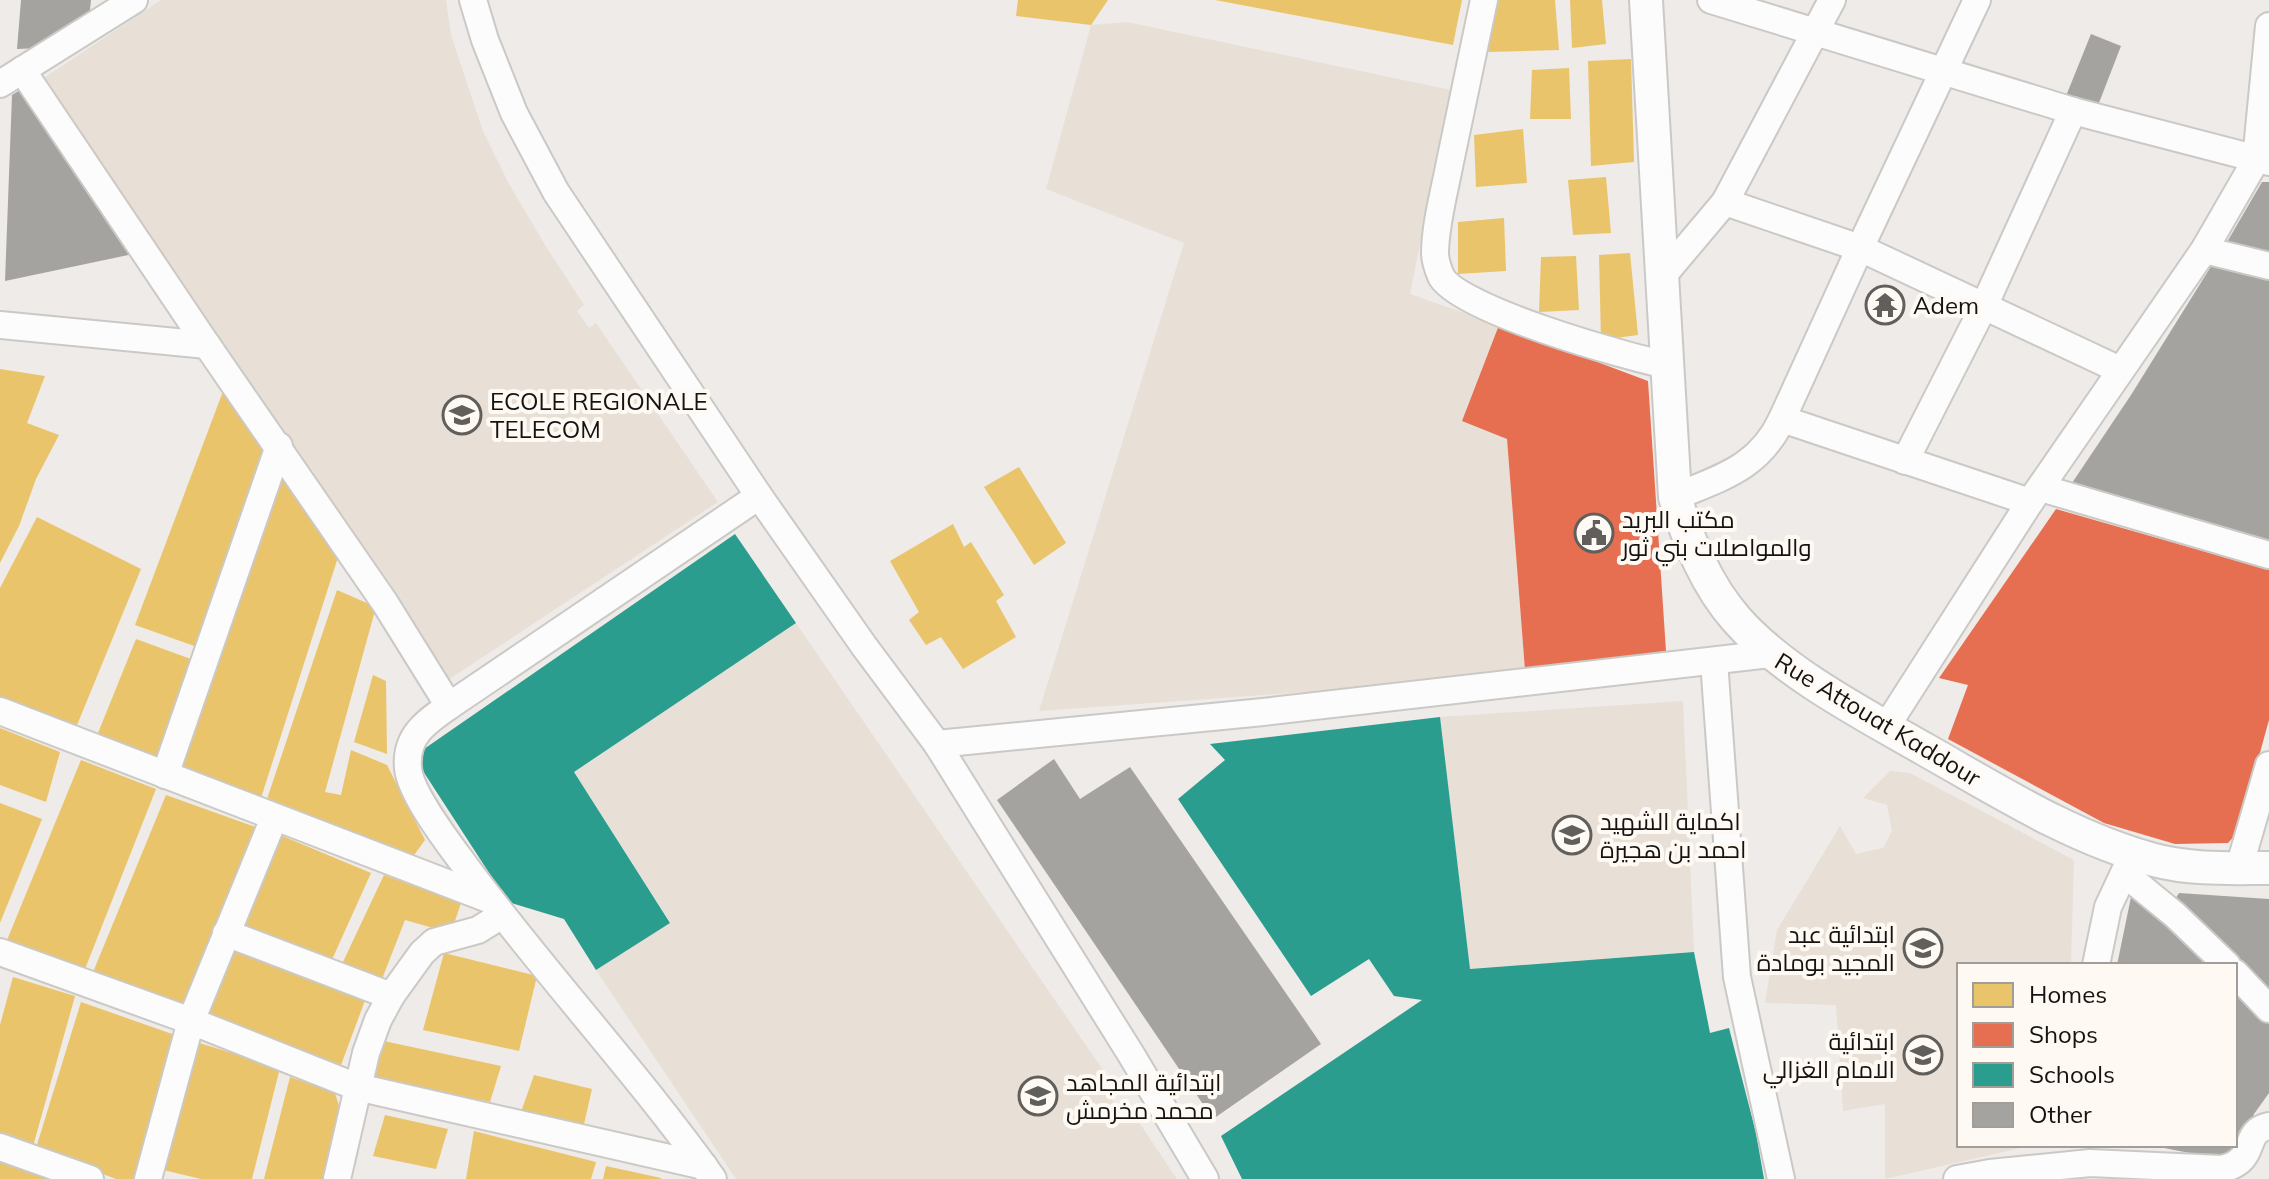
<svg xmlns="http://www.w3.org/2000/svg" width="2269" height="1179" font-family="Mulish,Cairo,sans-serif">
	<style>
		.built { fill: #e8e0d7 }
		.homes { fill: #e9c46a }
		.shops { fill: #e76f51 }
		.schools { fill: #2a9d8f }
		.building { fill: #a5a3a0 }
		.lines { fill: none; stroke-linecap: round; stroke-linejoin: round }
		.minor-casing { stroke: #cbc9c6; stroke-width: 30 }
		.tertiary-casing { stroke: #cbc9c6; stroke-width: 36 }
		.minor { stroke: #fcfcfc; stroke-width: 26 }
		.tertiary { stroke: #fcfcfc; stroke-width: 32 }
		.labels { text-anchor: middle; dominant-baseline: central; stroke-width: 8; stroke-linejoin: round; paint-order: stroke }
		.poi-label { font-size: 24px; fill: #151311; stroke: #fff9f3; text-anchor: start }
		.street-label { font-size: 24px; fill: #151311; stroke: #fff9f3 }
	</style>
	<rect width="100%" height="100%" fill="#eeebe8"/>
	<g class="built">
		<polygon points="161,0 446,0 451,35 483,131 508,182 545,245 584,305 577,311 589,328 596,323 718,502 445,682 41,80"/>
		<polygon points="1127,22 1451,90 1410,294 1499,325 1463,420 1507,439 1525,670 1320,691 1039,711 1184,243 1046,189 1091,25"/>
		<polygon points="796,623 1105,1073 1103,1085 1117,1108 1130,1109 1177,1179 736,1179 596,970 670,922 574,772"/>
		<polygon points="1683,701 1694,952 1470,969 1440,717"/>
		<polygon points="1890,771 1910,773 2074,860 2071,965 1959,965 1959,1145 2034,1145 1885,1179 1885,1104 1843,1111 1836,1005 1765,1003 1777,930 1840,826 1856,854 1883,848 1892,831 1887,805 1863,798"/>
	</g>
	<g class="homes">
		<polygon points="1018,0 1108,0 1091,25 1016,16"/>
		<polygon points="1215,0 1462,0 1453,45"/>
		<polygon points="1497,0 1555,0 1559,50 1488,52"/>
		<polygon points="1570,0 1602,0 1606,44 1572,48"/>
		<polygon points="1631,59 1634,162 1591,166 1588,61"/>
		<polygon points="1569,68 1571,119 1530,119 1532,70"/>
		<polygon points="1523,129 1527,183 1476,187 1474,135"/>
		<polygon points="1606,177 1611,233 1573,235 1568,180"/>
		<polygon points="1504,218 1506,271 1458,274 1458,222"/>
		<polygon points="1630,253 1638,335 1601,340 1599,255"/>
		<polygon points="1576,256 1579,310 1539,312 1541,257"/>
		<polygon points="0,369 45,376 27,423 59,435 36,479 19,526 0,563"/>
		<polygon points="225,386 272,449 200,648 135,625"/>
		<polygon points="279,460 339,554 261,798 174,767"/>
		<polygon points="1019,467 1066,543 1034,565 984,487"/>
		<polygon points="37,517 141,569 75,730 0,700 0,588"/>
		<polygon points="953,524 964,547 971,542 1004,595 996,601 1016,637 963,669 941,637 926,645 909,620 919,612 890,561"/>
		<polygon points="337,590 376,607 325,792 341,795 351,750 387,765 425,840 412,858 266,802"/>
		<polygon points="136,639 199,662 165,762 96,738"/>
		<polygon points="373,675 386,681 387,754 354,742"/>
		<polygon points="0,728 60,752 46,802 0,785"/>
		<polygon points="81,760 156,789 83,974 5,945"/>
		<polygon points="166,795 258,828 183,1007 91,977"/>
		<polygon points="0,803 42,819 0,923"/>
		<polygon points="280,835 371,873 330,964 239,929"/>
		<polygon points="384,875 461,903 451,933 405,920 382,979 342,964"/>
		<polygon points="230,947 367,995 341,1065 204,1013"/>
		<polygon points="444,953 537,976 519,1051 423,1030"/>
		<polygon points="13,977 75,996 32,1150 0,1137 0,1025"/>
		<polygon points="81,1002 175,1035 134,1179 116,1179 36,1148"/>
		<polygon points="379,1040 501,1066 490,1102 369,1077"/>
		<polygon points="193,1041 280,1068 252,1179 201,1179 159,1169"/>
		<polygon points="534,1075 592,1089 584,1124 521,1112"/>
		<polygon points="290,1077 335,1093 342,1115 326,1179 264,1179"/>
		<polygon points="385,1115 448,1129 436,1169 373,1156"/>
		<polygon points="474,1131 596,1162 591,1179 466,1179"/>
		<polygon points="0,1158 58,1179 0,1179"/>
		<polygon points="606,1166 661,1178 661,1179 603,1179"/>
	</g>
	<g class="shops">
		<polygon points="1499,325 1648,381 1666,651 1525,670 1507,439 1462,421"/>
		<polygon points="2056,509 2269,570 2269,720 2238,832 2228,843 2175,844 2104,823 1948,739 1968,685 1939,678"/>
	</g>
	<g class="schools">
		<polygon points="735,534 796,623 574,772 670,923 596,970 564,919 508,902 421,768 424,749"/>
		<polygon points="1440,717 1470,969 1694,952 1710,1033 1729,1028 1756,1133 1764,1179 1242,1179 1221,1136 1422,1000 1394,996 1369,959 1311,996 1178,799 1225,760 1210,744"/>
	</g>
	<g class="building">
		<polygon points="21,0 91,0 89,19 40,48 17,49"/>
		<polygon points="2091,34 2121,46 2097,108 2066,96"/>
		<polygon points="25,87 133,254 5,281 12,95"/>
		<polygon points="2262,182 2269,182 2269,261 2223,249"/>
		<polygon points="2215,260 2269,273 2269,545 2068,489 2131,395"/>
		<polygon points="1054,759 1080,799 1130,767 1321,1044 1213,1119 997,800"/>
		<polygon points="2179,893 2269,899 2269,1000 2172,904"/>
		<polygon points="2131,897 2174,919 2221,965 2117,965"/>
		<polygon points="2235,978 2269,1012 2269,1093 2254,1114 2243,1151 2230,1161 2154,1146 2235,1145"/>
	</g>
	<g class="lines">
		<defs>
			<g id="minor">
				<polyline points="473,0 485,40 514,113 556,192 759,496 864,646 937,744 1132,1056 1205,1179"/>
				<path d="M 1484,0 C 1473,54 1461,108 1450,162 C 1445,189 1435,225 1435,253 C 1435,261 1438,269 1441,276 C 1457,309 1627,357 1667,365"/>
				<polyline points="1711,0 2073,111 2269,162"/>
				<polyline points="22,70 207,345"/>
				<polyline points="0,84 134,0"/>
				<polyline points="1725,202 1860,248 1977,0"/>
				<polyline points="2204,250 2269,266"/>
				<polyline points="1661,278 1725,202 1832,0"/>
				<polyline points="0,325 207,345 385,603 449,706"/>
				<polyline points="1905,461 1984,306 2073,111"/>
				<polyline points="2041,488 2269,555"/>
				<path d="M 1675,497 C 1722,477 1759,468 1782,419"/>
				<polyline points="2030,502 1782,419 1860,248 2120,370"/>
				<polyline points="1714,661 1737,977 1781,1179"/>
				<polyline points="0,711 491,900"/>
				<polyline points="1886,727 2030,502 2204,250 2256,160 2269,26"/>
				<polyline points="937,744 1263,712 1770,654"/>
				<polyline points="165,775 279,446"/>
				<polyline points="2239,868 2269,765"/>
				<polyline points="2125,874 2175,915 2227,965"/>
				<polyline points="226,933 391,996"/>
				<polyline points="0,952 191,1021 357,1087 704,1166"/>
				<polyline points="2096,965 2108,907 2131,858"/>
				<polyline points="2235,973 2269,1009"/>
				<polyline points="0,1147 90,1179"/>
				<polyline points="148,1179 191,1021 274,818"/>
				<polyline points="337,1179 366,1053 378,1020 391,996 422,953 434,942 478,930 502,915"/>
				<path d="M 713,1179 C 636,1071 545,974 466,867 C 450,845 410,794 408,768 C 405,736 426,722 449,706 L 759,496"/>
				<path d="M 1957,1179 L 1990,1173 L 2090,1163 L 2222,1169 C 2260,1160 2240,1132 2269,1126"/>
			</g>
			<path id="tertiary" d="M 1646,0 L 1675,497 C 1689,542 1706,585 1737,620 C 1784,673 1865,715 1926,750 C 2000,792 2072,838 2154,860 C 2192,870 2231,868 2269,868"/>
		</defs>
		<use href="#minor" class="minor-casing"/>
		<use href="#tertiary" class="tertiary-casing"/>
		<use href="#minor" class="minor"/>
		<use href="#tertiary" class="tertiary"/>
	</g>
	<defs>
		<symbol id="temple-ring" viewBox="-11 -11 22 22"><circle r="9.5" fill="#fff9f3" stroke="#615f5c" stroke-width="1.5"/><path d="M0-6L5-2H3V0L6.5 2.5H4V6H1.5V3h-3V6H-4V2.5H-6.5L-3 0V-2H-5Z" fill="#615f5c"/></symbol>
		<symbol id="school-ring" viewBox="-11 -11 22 22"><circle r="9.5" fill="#fff9f3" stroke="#615f5c" stroke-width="1.5"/><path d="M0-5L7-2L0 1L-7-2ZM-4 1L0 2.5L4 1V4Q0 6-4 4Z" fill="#615f5c"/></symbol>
		<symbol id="civic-ring" viewBox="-11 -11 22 22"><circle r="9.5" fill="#fff9f3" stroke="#615f5c" stroke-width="1.5"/><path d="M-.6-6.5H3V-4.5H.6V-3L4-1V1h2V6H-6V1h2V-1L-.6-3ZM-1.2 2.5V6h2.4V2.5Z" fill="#615f5c"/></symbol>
	</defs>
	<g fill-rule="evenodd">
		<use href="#temple-ring" x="1863" y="283" width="44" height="44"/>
		<use href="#school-ring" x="440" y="393" width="44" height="44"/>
		<use href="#civic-ring" x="1572" y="511" width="44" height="44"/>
		<use href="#school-ring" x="1550" y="813" width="44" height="44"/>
		<use href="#school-ring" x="1901" y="926" width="44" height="44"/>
		<use href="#school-ring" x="1901" y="1033" width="44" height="44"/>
		<use href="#school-ring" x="1016" y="1074" width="44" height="44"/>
	</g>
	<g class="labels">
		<g class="poi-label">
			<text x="1913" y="305">Adem</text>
			<text x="490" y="401">ECOLE REGIONALE<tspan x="490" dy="28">TELECOM</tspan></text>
			<text x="1622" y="519">مكتب البريد<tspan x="1622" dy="28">والمواصلات بني ثور</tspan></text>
			<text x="1600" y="821">اكماية الشهيد<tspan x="1600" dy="28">احمد بن هجيرة</tspan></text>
			<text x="1895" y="934" text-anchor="end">ابتدائية عبد<tspan x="1895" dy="28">المجيد بومادة</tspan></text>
			<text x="1895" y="1041" text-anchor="end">ابتدائية<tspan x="1895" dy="28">الامام الغزالي</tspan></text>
			<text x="1066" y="1082">ابتدائية المجاهد<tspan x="1066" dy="28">محمد مخرمش</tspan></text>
		</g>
		<g class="street-label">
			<text transform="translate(1878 719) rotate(31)">Rue Attouat Kaddour</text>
		</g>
	</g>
	<rect x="1957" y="963" width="280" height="184" fill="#fff9f3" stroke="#a19d99" stroke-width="2"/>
	<rect x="1973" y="983" width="40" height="24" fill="#e9c46a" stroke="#a19d99" stroke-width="2"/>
	<text x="2029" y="1003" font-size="24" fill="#151311">Homes</text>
	<rect x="1973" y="1023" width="40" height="24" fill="#e76f51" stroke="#a19d99" stroke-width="2"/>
	<text x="2029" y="1043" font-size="24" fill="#151311">Shops</text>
	<rect x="1973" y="1063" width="40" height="24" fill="#2a9d8f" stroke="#a19d99" stroke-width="2"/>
	<text x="2029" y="1083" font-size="24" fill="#151311">Schools</text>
	<rect x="1973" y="1103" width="40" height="24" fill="#a5a3a0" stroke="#a19d99" stroke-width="2"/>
	<text x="2029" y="1123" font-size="24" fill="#151311">Other</text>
</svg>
